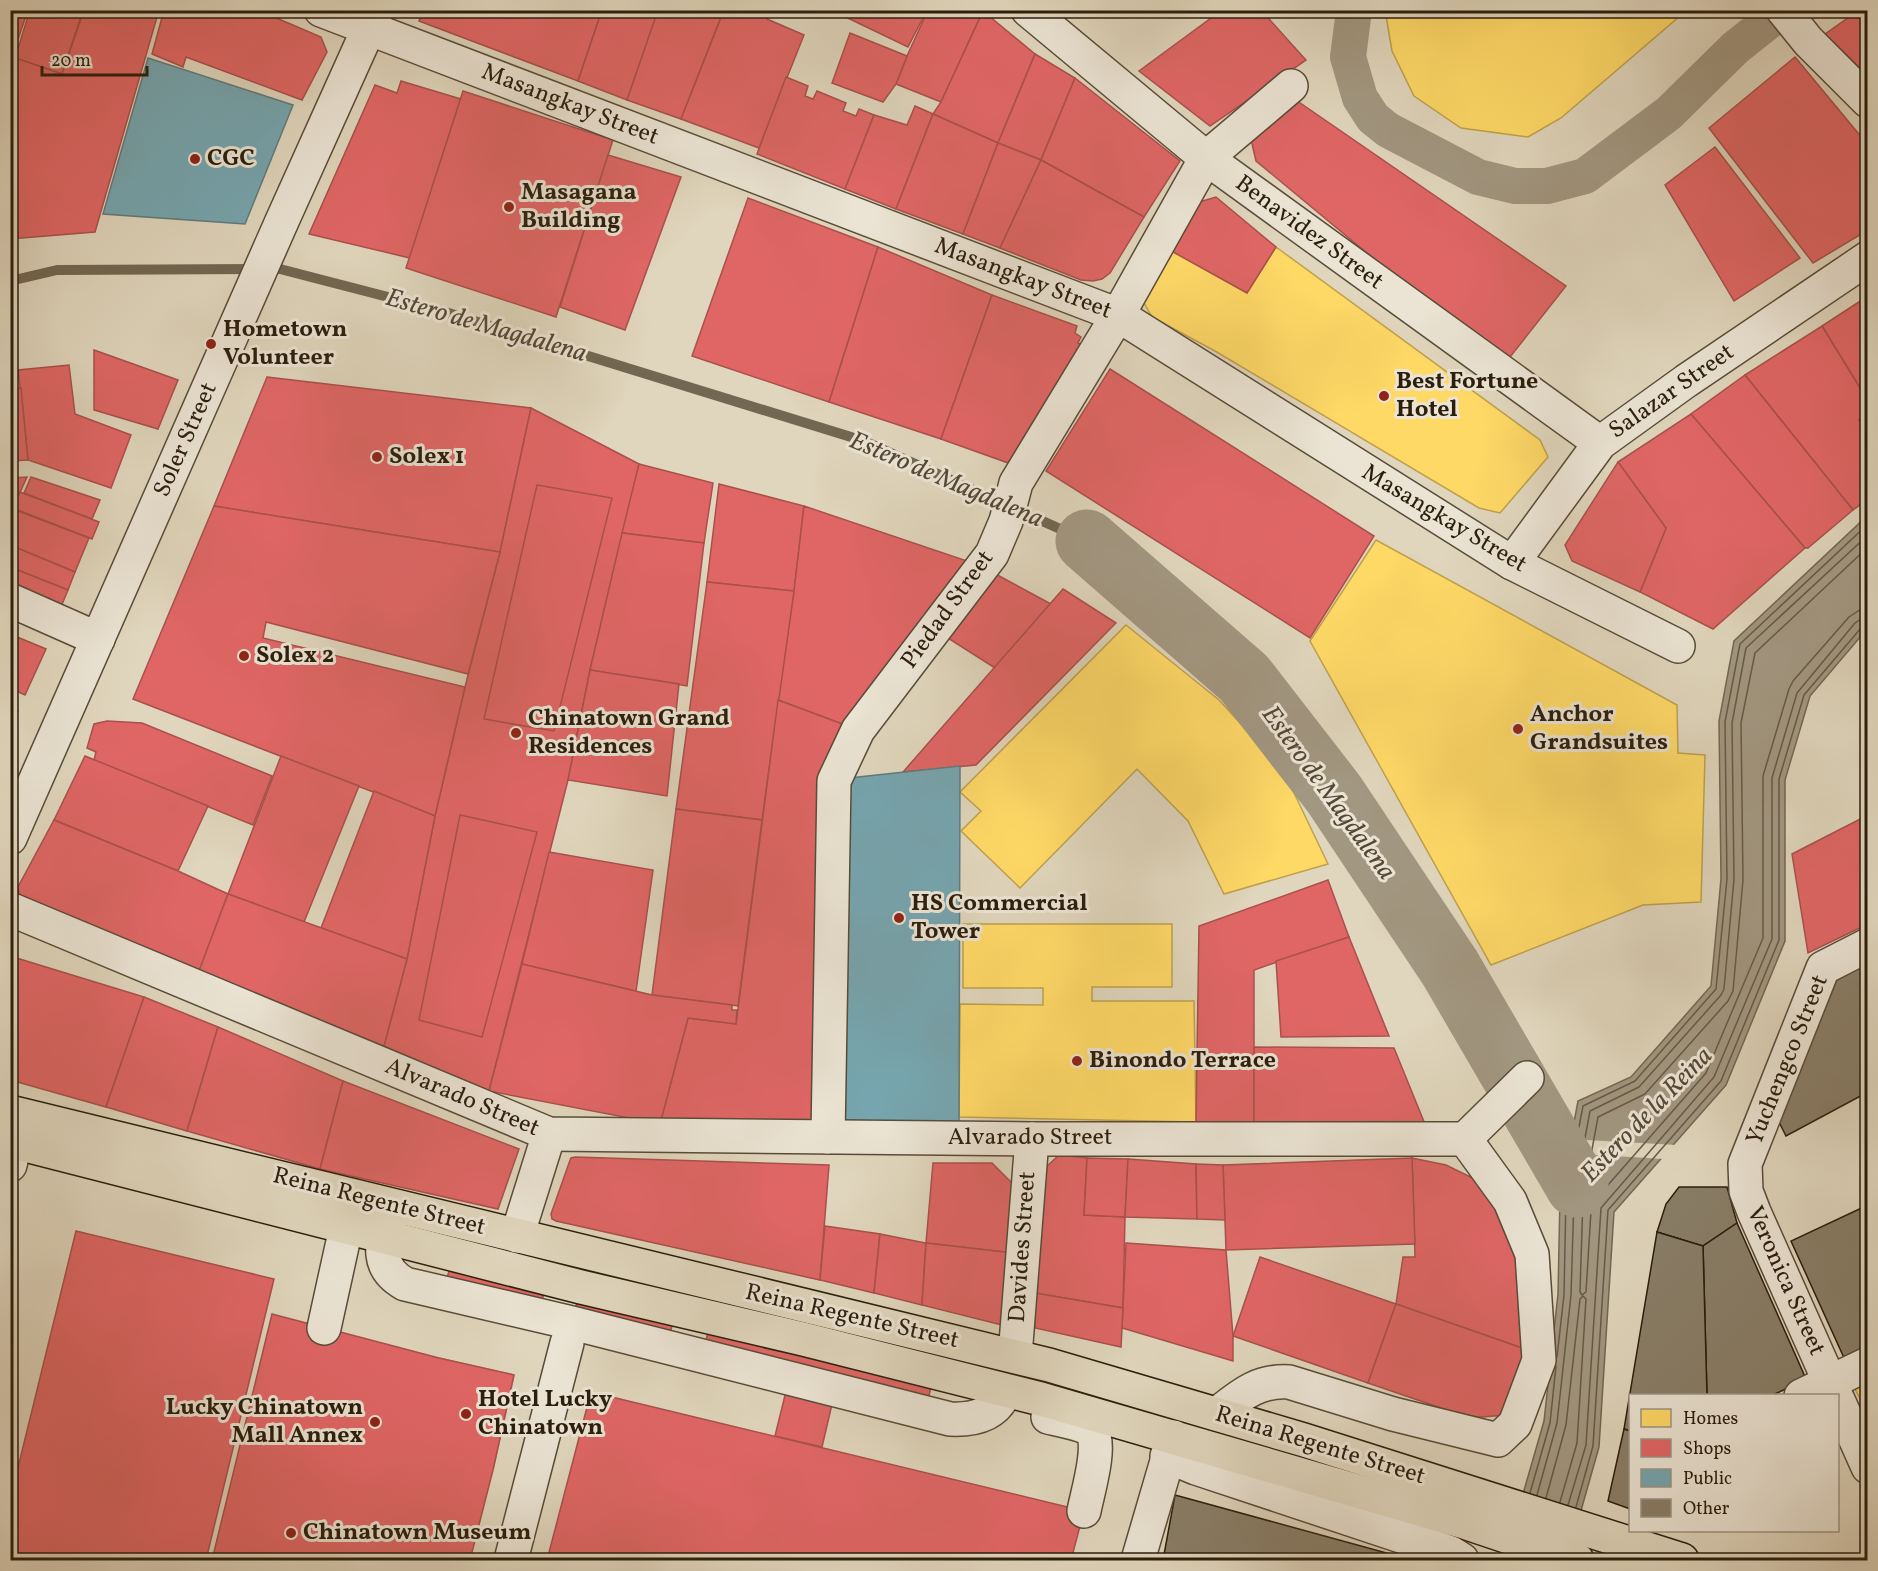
<svg xmlns="http://www.w3.org/2000/svg" width="1878" height="1571" font-family="Vollkorn,serif">
	<style>
		.water { fill: #a29781; stroke: #726752; stroke-width: 1.5 }
		.pier { fill: #e0d6bd }
		.homes { fill: #ffd966; stroke: #bfa14b; stroke-width: 1.5 }
		.shops { fill: #e06666; stroke: #aa504b; stroke-width: 1.5 }
		.public { fill: #76a5af; stroke: #607c7e; stroke-width: 1.5 }
		.lines { fill: none; stroke-linecap: round; stroke-linejoin: round }
		.shore { stroke: #665a46; stroke-width: 1.5 }
		.stream { stroke: #726752; stroke-width: 10 }
		.canal { stroke: #a29781; stroke-width: 36 }
		.river { stroke: #a29781; stroke-width: 63 }
		.building { fill: #897e68; stroke: #2b1e0c; stroke-width: 1.5 }
		.minor-casing { stroke: #584c38; stroke-width: 36 }
		.major-casing { stroke: #2b1e0c; stroke-width: 36 }
		.minor { stroke: #ebe4d4; stroke-width: 33 }
		.major { stroke: #e0d6bd; stroke-width: 33 }
		.poi-dot { fill: #8f2418; stroke: #ebe4d4; stroke-width: 2 }
		.labels { text-anchor: middle; dominant-baseline: central; stroke-width: 6; stroke-linejoin: round; paint-order: stroke }
		.street-label { font-size: 24px; fill: #2b1e0c; stroke: #ebe4d4 }
		.poi-label { font-size: 24px; font-weight: bold; fill: #2b1e0c; stroke: #ebe4d4; text-anchor: start }
		.water-label { font-size: 26px; font-style: italic; fill: #554835; stroke: #ebe4d4 }
	</style>
	<rect width="100%" height="100%" fill="#e0d6bd"/>
	<filter id="stains"><feTurbulence type="fractalNoise" baseFrequency=".00333" numOctaves="4"/><feColorMatrix values="0 0 0 0 .2 0 0 0 0 .09 0 0 0 0 .02 0 0 0 .5 -.17"/></filter>
	<radialGradient id="worn" r=".72"><stop offset=".6" stop-color="#630" stop-opacity="0"/><stop offset="1" stop-color="#630" stop-opacity=".3"/></radialGradient>
	<polygon class="water" points="1867,516 1867,629 1810,696 1785,780 1785,941 1726,1085 1614,1212 1599,1447 1567,1560 1504,1560 1544,1421 1558,1294 1560,1196 1578,1101 1631,1077 1711,986 1721,879 1719,721 1734,641"/>
	<polygon class="pier" points="1568,1139 1677,1145 1664,1159 1565,1153"/>
	<g class="homes">
		<polygon points="1385,10 1687,10 1561,118 1528,137 1461,128 1414,96 1392,51"/>
		<polygon points="1276,247 1540,440 1548,457 1500,513 1479,508 1215,351 1152,317 1144,303 1147,286 1166,248 1247,293"/>
		<polygon points="1376,540 1677,705 1678,753 1705,755 1701,902 1643,905 1491,965 1310,641"/>
		<polygon points="1126,625 1219,700 1283,770 1328,864 1224,894 1188,821 1137,769 1020,888 961,831 981,811 960,792"/>
		<polygon points="963,924 1172,924 1172,987 1092,987 1092,1001 1194,1001 1196,1122 959,1117 960,1004 1043,1005 1043,988 963,988"/>
		<polygon points="439,1358 514,1375 493,1470 418,1453"/>
		<polygon points="1868,1379 1868,1414 1853,1385"/>
	</g>
	<g class="shops">
		<polygon points="10,10 28,10 13,54 10,53"/>
		<polygon points="30,10 83,10 62,74 15,58"/>
		<polygon points="84,10 159,10 95,232 10,239 10,56 62,74"/>
		<polygon points="164,10 258,10 321,37 327,52 302,100 186,57 183,67 152,54"/>
		<polygon points="423,10 602,10 578,81 419,21"/>
		<polygon points="602,10 632,10 656,18 627,100 578,81"/>
		<polygon points="658,10 704,10 721,17 681,119 627,100"/>
		<polygon points="724,10 770,10 767,19 804,35 759,148 681,119"/>
		<polygon points="831,10 927,10 908,47"/>
		<polygon points="928,10 983,11 941,102 896,84 907,56"/>
		<polygon points="1222,10 1261,10 1306,60 1210,126 1139,71"/>
		<polygon points="1859,10 1868,10 1868,76 1825,34"/>
		<polygon points="983,11 1035,54 998,143 933,114 941,102"/>
		<polygon points="850,33 907,56 896,84 883,102 832,83"/>
		<polygon points="1035,54 1075,78 1041,160 998,143"/>
		<polygon points="1795,57 1868,145 1868,230 1813,263 1709,128"/>
		<polygon points="786,77 808,86 805,96 813,99 817,91 846,103 843,111 856,116 859,109 874,115 845,189 757,154"/>
		<polygon points="1075,78 1180,161 1144,217 1041,160"/>
		<polygon points="401,81 461,99 410,258 309,234 375,85 397,93"/>
		<polygon points="463,91 613,140 556,317 406,268"/>
		<polygon points="1293,98 1566,286 1503,366 1256,161 1250,135"/>
		<polygon points="915,106 933,114 896,209 845,189 874,115 907,125"/>
		<polygon points="933,114 998,143 963,234 896,209"/>
		<polygon points="998,143 1041,160 1000,248 963,234"/>
		<polygon points="1715,147 1800,258 1734,301 1665,185"/>
		<polygon points="608,155 681,177 625,330 560,307"/>
		<polygon points="1041,160 1144,217 1110,273 1102,279 1093,281 1081,280 1000,248"/>
		<polygon points="1216,197 1276,247 1247,293 1166,248 1196,203"/>
		<polygon points="748,198 878,247 829,402 692,356"/>
		<polygon points="878,247 992,295 941,439 829,402"/>
		<polygon points="992,295 1077,326 1075,333 1081,337 1078,343 1085,347 1011,464 941,439"/>
		<polygon points="1868,296 1868,401 1822,326"/>
		<polygon points="1822,326 1868,401 1868,414 1859,420 1868,435 1868,499 1853,510 1745,375"/>
		<polygon points="94,350 178,380 158,429 94,410"/>
		<polygon points="69,365 75,414 131,435 111,488 28,460 18,370"/>
		<polygon points="1110,369 1374,536 1310,638 1046,471"/>
		<polygon points="1745,375 1853,510 1808,548 1805,548 1691,414"/>
		<polygon points="267,377 531,408 500,552 214,506"/>
		<polygon points="21,388 28,460 10,461 10,390"/>
		<polygon points="531,408 639,464 590,670 568,780 489,1091 384,1046 407,959 435,816 465,687 500,552"/>
		<polygon points="1691,414 1805,548 1713,629 1640,592 1666,528 1618,462"/>
		<polygon points="1868,414 1868,435 1859,420"/>
		<polygon points="1618,462 1666,528 1640,592 1572,561 1565,545"/>
		<polygon points="639,464 713,483 704,543 622,533"/>
		<polygon points="27,477 13,508 10,508 10,478"/>
		<polygon points="31,477 100,500 92,519 24,493"/>
		<polygon points="719,484 804,506 794,591 707,582"/>
		<polygon points="537,485 612,498 554,731 484,719"/>
		<polygon points="20,492 99,522 92,539 13,508"/>
		<polygon points="214,506 500,552 468,674 266,622 263,638 465,687 435,816 133,699"/>
		<polygon points="804,506 979,565 853,728 778,700 794,591"/>
		<polygon points="18,511 89,538 75,572 10,545 10,529"/>
		<polygon points="622,533 704,543 687,686 590,670"/>
		<polygon points="10,545 75,572 68,590 10,567"/>
		<polygon points="979,565 1051,604 995,668 929,626"/>
		<polygon points="10,567 68,590 58,614 10,594"/>
		<polygon points="707,582 794,591 762,820 676,809"/>
		<polygon points="1063,589 1116,623 976,765 903,772"/>
		<polygon points="10,634 46,649 25,695 10,688"/>
		<polygon points="590,670 679,684 667,796 568,780"/>
		<polygon points="778,700 853,728 825,1122 660,1124 688,1018 736,1024"/>
		<polygon points="10,707 18,711 10,727"/>
		<polygon points="107,721 142,723 272,776 253,825 94,760 96,752 87,748 94,724"/>
		<polygon points="85,756 208,806 178,871 54,820"/>
		<polygon points="281,756 359,786 304,922 228,894"/>
		<polygon points="374,791 435,816 407,959 321,928"/>
		<polygon points="676,809 762,820 738,1006 652,995"/>
		<polygon points="460,815 537,832 482,1037 419,1020"/>
		<polygon points="1868,815 1868,924 1808,953 1792,854"/>
		<polygon points="54,820 178,871 228,894 199,971 19,896 18,887"/>
		<polygon points="549,852 653,870 636,991 522,964"/>
		<polygon points="1328,880 1349,937 1254,970 1254,1125 1196,1122 1199,926"/>
		<polygon points="228,894 407,959 384,1046 199,971"/>
		<polygon points="1349,937 1389,1036 1281,1037 1276,961"/>
		<polygon points="10,956 144,997 106,1107 10,1080"/>
		<polygon points="522,964 652,995 732,1005 732,1010 737,1010 736,1024 688,1018 660,1124 489,1091"/>
		<polygon points="144,997 218,1027 187,1131 106,1107"/>
		<polygon points="218,1027 343,1081 320,1169 187,1131"/>
		<polygon points="1254,1047 1394,1048 1429,1134 1254,1125"/>
		<polygon points="343,1081 519,1149 498,1209 320,1169"/>
		<polygon points="1059,1155 1087,1158 1084,1215 1125,1217 1123,1308 1035,1293 1045,1168"/>
		<polygon points="575,1157 829,1165 820,1280 556,1221 552,1219 551,1214 569,1163 571,1158"/>
		<polygon points="1087,1158 1128,1159 1125,1217 1084,1215"/>
		<polygon points="1412,1158 1446,1165 1489,1186 1522,1257 1525,1349 1396,1304 1403,1257 1415,1257"/>
		<polygon points="1412,1158 1415,1244 1226,1250 1223,1165"/>
		<polygon points="1128,1159 1196,1164 1197,1219 1125,1217"/>
		<polygon points="933,1163 992,1163 1013,1184 1013,1253 926,1243"/>
		<polygon points="1196,1164 1223,1165 1225,1220 1197,1219"/>
		<polygon points="825,1226 880,1234 874,1293 820,1280"/>
		<polygon points="76,1231 274,1279 206,1560 10,1560 10,1500"/>
		<polygon points="880,1234 926,1243 922,1305 874,1293"/>
		<polygon points="926,1243 1013,1253 1006,1326 922,1305"/>
		<polygon points="1126,1243 1226,1250 1233,1336 1233,1361 1122,1328"/>
		<polygon points="1260,1257 1396,1304 1368,1383 1233,1336"/>
		<polygon points="452,1263 545,1290 540,1307 446,1280"/>
		<polygon points="1035,1293 1123,1308 1121,1347 1035,1328"/>
		<polygon points="578,1298 673,1323 668,1340 574,1314"/>
		<polygon points="1396,1304 1525,1349 1506,1415 1470,1418 1368,1383"/>
		<polygon points="272,1314 439,1358 514,1375 493,1470 470,1560 212,1560"/>
		<polygon points="708,1332 931,1387 927,1404 704,1349"/>
		<polygon points="791,1371 837,1383 822,1447 775,1436"/>
		<polygon points="591,1392 1084,1511 1071,1560 547,1560"/>
	</g>
	<g class="public">
		<polygon points="148,58 293,105 245,224 103,214"/>
		<polygon points="960,766 959,1124 837,1123 840,779"/>
	</g>
	<g class="lines">
		<g class="shore">
			<polyline points="1868,547 1755,653 1741,723 1743,880 1733,991 1728,1001 1645,1094 1598,1117 1583,1198 1580,1292 1582,1295 1586,1292 1591,1211 1594,1201 1706,1073 1763,938 1763,776 1789,689 1793,681 1849,617 1858,611 1868,609"/>
			<polyline points="1557,1357 1564,1295 1566,1196 1583,1106 1635,1081 1716,989 1727,879 1725,722 1740,644 1868,524"/>
			<polyline points="1530,1493 1550,1423 1556,1366"/>
			<polyline points="1537,1495 1557,1423 1571,1295 1574,1197 1590,1111 1639,1087 1721,995 1724,989 1734,879 1732,723 1746,648 1868,535"/>
			<polyline points="1546,1498 1566,1425 1580,1299 1583,1296 1586,1299 1577,1443 1560,1502"/>
			<polyline points="1568,1505 1586,1445 1601,1208 1714,1077 1772,939 1772,778 1797,693 1855,623 1861,619 1868,618"/>
			<polyline points="1576,1507 1593,1446 1608,1210 1721,1081 1779,940 1779,779 1804,695 1861,628 1868,626"/>
		</g>
		<polyline class="stream" points="10,281 57,270 280,269 442,311 864,441 1087,541"/>
		<polyline class="canal" points="1354,10 1348,57 1360,98 1373,118 1388,130 1478,177 1515,186 1547,186 1585,176 1669,113 1735,48 1783,10"/>
		<polyline class="river" points="1087,541 1244,678 1334,794 1450,968 1577,1186"/>
	</g>
	<g class="building">
		<polygon points="1868,964 1868,1092 1786,1136 1779,1122 1835,979"/>
		<polygon points="1679,1187 1727,1187 1737,1223 1703,1246 1657,1232 1666,1204"/>
		<polygon points="1868,1205 1868,1350 1845,1360 1791,1241"/>
		<polygon points="1737,1223 1806,1379 1771,1396 1707,1396 1703,1246"/>
		<polygon points="1657,1232 1703,1246 1707,1396 1630,1396 1630,1431 1624,1429"/>
		<polygon points="1624,1429 1630,1431 1630,1509 1608,1501"/>
		<polygon points="1175,1495 1412,1560 1163,1560"/>
	</g>
	<g class="lines">
		<defs>
			<g id="minor">
				<polyline points="321,10 1118,315 1512,563 1678,646"/>
				<polyline points="1028,10 1206,158 1600,443"/>
				<polyline points="1783,10 1808,41 1868,101"/>
				<polyline points="1512,563 1600,443 1686,381 1868,258"/>
				<polyline points="10,600 98,639"/>
				<polyline points="10,838 282,221 377,10"/>
				<polyline points="10,909 549,1134 1032,1139 1465,1139"/>
				<polyline points="828,1137 834,781 858,730 992,554 1006,521 1016,483 1118,315 1206,158 1291,86"/>
				<polyline points="1465,1139 1527,1078"/>
				<polyline points="10,1165 15,1142"/>
				<path d="M 392,1208 C 384,1238 371,1265 405,1284 L 572,1323 L 950,1419 C 971,1420 993,1416 1003,1396"/>
				<polyline points="517,1236 549,1134"/>
				<polyline points="324,1328 346,1228"/>
				<polyline points="1015,1356 1032,1139"/>
				<polyline points="1801,1396 1868,1364"/>
				<polyline points="1836,1396 1754,1212 1746,1191 1745,1164 1823,968 1868,945"/>
				<polyline points="1838,1400 1868,1467"/>
				<path d="M 1217,1414 C 1240,1396 1257,1380 1289,1382 L 1393,1414 L 1498,1440 L 1515,1424 L 1539,1360 L 1532,1254 L 1510,1201 L 1465,1139"/>
				<path d="M 1048,1417 C 1059,1420 1085,1424 1092,1432 C 1102,1445 1087,1495 1084,1511"/>
				<polyline points="1167,1456 1196,1468 1440,1549 1451,1553 1462,1560"/>
				<polyline points="511,1560 567,1343"/>
				<polyline points="1138,1560 1174,1437"/>
			</g>
			<g id="major">
				<polyline points="10,1112 1049,1365 1304,1440 1682,1560"/>
				<polyline points="10,1141 581,1287 803,1339 1041,1399 1467,1523 1577,1560"/>
			</g>
		</defs>
		<use href="#minor" class="minor-casing"/>
		<use href="#major" class="major-casing"/>
		<use href="#minor" class="minor"/>
		<use href="#major" class="major"/>
	</g>
	<g class="poi-dot">
		<circle cx="195" cy="159" r="6"/>
		<circle cx="509" cy="207" r="6"/>
		<circle cx="211" cy="344" r="6"/>
		<circle cx="1384" cy="396" r="6"/>
		<circle cx="377" cy="457" r="6"/>
		<circle cx="244" cy="656" r="6"/>
		<circle cx="1518" cy="729" r="6"/>
		<circle cx="516" cy="733" r="6"/>
		<circle cx="899" cy="918" r="6"/>
		<circle cx="1077" cy="1061" r="6"/>
		<circle cx="466" cy="1414" r="6"/>
		<circle cx="375" cy="1422" r="6"/>
		<circle cx="291" cy="1533" r="6"/>
	</g>
	<g class="labels">
		<g class="street-label">
			<text transform="translate(570 105) rotate(21)">Masangkay Street</text>
			<text transform="translate(1309 233) rotate(36)">Benavidez Street</text>
			<text transform="translate(1023 279) rotate(21)">Masangkay Street</text>
			<text transform="translate(1672 392) rotate(-35)">Salazar Street</text>
			<text transform="translate(186 440) rotate(-66)">Soler Street</text>
			<text transform="translate(1444 519) rotate(31)">Masangkay Street</text>
			<text transform="translate(948 610) rotate(-54)">Piedad Street</text>
			<text transform="translate(1788 1060) rotate(-68)">Yuchengco Street</text>
			<text transform="translate(462 1098) rotate(23)">Alvarado Street</text>
			<text x="1030" y="1138">Alvarado Street</text>
			<text transform="translate(379 1202) rotate(14)">Reina Regente Street</text>
			<text transform="translate(1023 1247) rotate(-86)">Davides Street</text>
			<text transform="translate(1785 1281) rotate(66)">Veronica Street</text>
			<text transform="translate(852 1317) rotate(13)">Reina Regente Street</text>
			<text transform="translate(1320 1446) rotate(17)">Reina Regente Street</text>
		</g>
		<g class="poi-label">
			<text x="207" y="159">CGC</text>
			<text x="521" y="193">Masagana<tspan x="521" dy="28">Building</tspan></text>
			<text x="223" y="330">Hometown<tspan x="223" dy="28">Volunteer</tspan></text>
			<text x="1396" y="382">Best Fortune<tspan x="1396" dy="28">Hotel</tspan></text>
			<text x="389" y="457">Solex 1</text>
			<text x="256" y="656">Solex 2</text>
			<text x="1530" y="715">Anchor<tspan x="1530" dy="28">Grandsuites</tspan></text>
			<text x="528" y="719">Chinatown Grand<tspan x="528" dy="28">Residences</tspan></text>
			<text x="911" y="904">HS Commercial<tspan x="911" dy="28">Tower</tspan></text>
			<text x="1089" y="1061">Binondo Terrace</text>
			<text x="478" y="1400">Hotel Lucky<tspan x="478" dy="28">Chinatown</tspan></text>
			<text x="363" y="1408" text-anchor="end">Lucky Chinatown<tspan x="363" dy="28">Mall Annex</tspan></text>
			<text x="303" y="1533">Chinatown Museum</text>
		</g>
		<g class="water-label">
			<text transform="translate(486 326) rotate(16)">Estero de Magdalena</text>
			<text transform="translate(946 480) rotate(23)">Estero de Magdalena</text>
			<text transform="translate(1328 793) rotate(54)">Estero de Magdalena</text>
			<text transform="translate(1647 1115) rotate(-46)">Estero de la Reina</text>
		</g>
	</g>
	<rect width="1878" height="1571" fill="none" stroke="#e0d6bd" stroke-width="36"/>
	<rect x="12" y="12" width="1854" height="1547" fill="none" stroke="#2b1e0c" stroke-width="3"/>
	<rect x="18" y="18" width="1842" height="1535" fill="none" stroke="#2b1e0c" stroke-width="1.5"/>
	<rect x="1629" y="1394" width="210" height="138" fill="#ebe4d4" stroke="#9e9584" stroke-width="1.5"/>
	<rect x="1641" y="1409" width="30" height="18" fill="#ffd966" stroke="#9e9584" stroke-width="1.5"/>
	<text x="1683" y="1424" font-size="18" fill="#2b1e0c">Homes</text>
	<rect x="1641" y="1439" width="30" height="18" fill="#e06666" stroke="#9e9584" stroke-width="1.5"/>
	<text x="1683" y="1454" font-size="18" fill="#2b1e0c">Shops</text>
	<rect x="1641" y="1469" width="30" height="18" fill="#76a5af" stroke="#9e9584" stroke-width="1.5"/>
	<text x="1683" y="1484" font-size="18" fill="#2b1e0c">Public</text>
	<rect x="1641" y="1499" width="30" height="18" fill="#897e68" stroke="#9e9584" stroke-width="1.5"/>
	<text x="1683" y="1514" font-size="18" fill="#2b1e0c">Other</text>
	<path d="M42 66v9h105v-9" fill="none" stroke="#2b1e0c" stroke-width="3"/>
	<text x="51" y="66" font-size="18" fill="#2b1e0c" stroke="#ebe4d4" stroke-width="4.5" paint-order="stroke">20 m</text>
	<rect width="100%" height="100%" filter="url(#stains)"/>
	<rect width="100%" height="100%" fill="url(#worn)"/>
</svg>
